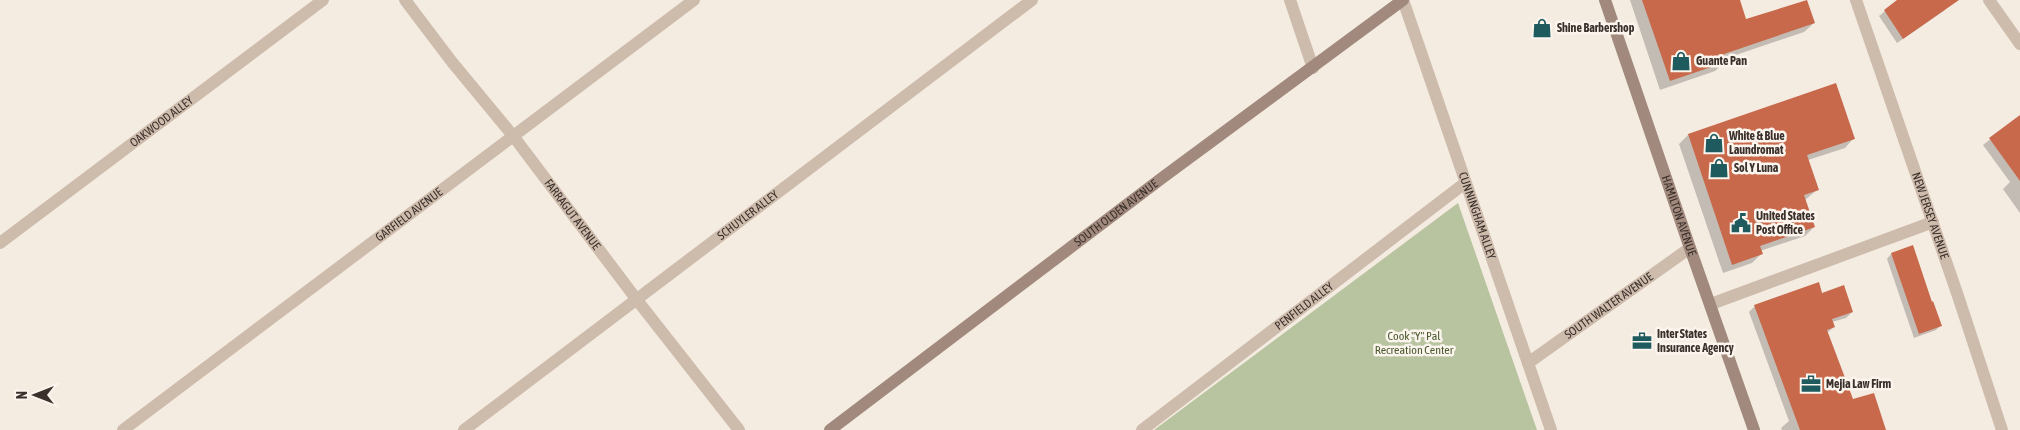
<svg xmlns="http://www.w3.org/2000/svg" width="2020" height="430" font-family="'Asap Condensed',sans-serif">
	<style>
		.green { fill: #b8c4a0 }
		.shadow { fill: #0003 }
		.building { fill: #c8694b }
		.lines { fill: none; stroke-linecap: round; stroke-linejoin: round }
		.service { stroke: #cdbbac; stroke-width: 12 }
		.minor { stroke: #cdbbac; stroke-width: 12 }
		.secondary { stroke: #a18a7d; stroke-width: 12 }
		.labels { text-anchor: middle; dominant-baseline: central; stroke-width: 5; stroke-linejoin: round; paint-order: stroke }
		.poi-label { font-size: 12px; font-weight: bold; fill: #3b302b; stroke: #fbf5ee; text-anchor: start }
		.street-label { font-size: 12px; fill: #3b302b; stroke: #fbf5ee }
		.park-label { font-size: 12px; fill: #4a5a2e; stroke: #fbf5ee }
	</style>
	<rect width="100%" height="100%" fill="#f4ebe1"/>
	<polygon class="green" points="1458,203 1537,430 1154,430"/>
	<g class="shadow">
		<polygon points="1630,0 1738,0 1745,21 1814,23 1804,32 1724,59 1725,62 1715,71 1660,90"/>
		<polygon points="1899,0 1947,0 1945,10 1897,43 1879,16"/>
		<polygon points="2020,116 2020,213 2003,189 2010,182 1983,145"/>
		<polygon points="1688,135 1853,139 1845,148 1808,160 1817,190 1805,200 1814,227 1805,236 1760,251 1761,254 1752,263 1723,273 1679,144"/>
		<polygon points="1891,254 1941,325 1936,330 1914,338 1887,259"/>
		<polygon points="1821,294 1852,312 1846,318 1832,322 1834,327 1827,333 1852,401 1883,430 1782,430 1781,428 1789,421 1749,312 1755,306"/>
	</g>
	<g class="building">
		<polygon points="1642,0 1740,0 1746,19 1807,0 1815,23 1724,54 1726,62 1670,81"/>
		<polygon points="1897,0 1959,0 1903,39 1884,10"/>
		<polygon points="1836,83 1855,139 1807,155 1819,190 1804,195 1815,227 1760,246 1763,254 1732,265 1688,134"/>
		<polygon points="2020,115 2020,181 1989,138"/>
		<polygon points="1913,245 1932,302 1933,301 1942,326 1919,334 1891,253"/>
		<polygon points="1819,282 1822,293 1844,285 1853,312 1832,319 1835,327 1827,330 1853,399 1874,393 1886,430 1800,430 1754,305"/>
	</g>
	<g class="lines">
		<g class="service">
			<path id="s1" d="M 1403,0 L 1551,430"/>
			<path id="s2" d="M 0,243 L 323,0"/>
			<polyline points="1711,304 1933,222"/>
			<path id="s3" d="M 464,430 C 654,288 842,142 1032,0"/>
			<path id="s4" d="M 1142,430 L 1465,183"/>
		</g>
		<g class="minor">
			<path id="s5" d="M 405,0 L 452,62 L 514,137 L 637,300 L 739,430"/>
			<polyline points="1290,0 1313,68"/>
			<path id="s6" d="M 1856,0 L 1959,299 L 2002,430"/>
			<polyline points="1989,0 2020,44"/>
			<path id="s7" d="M 1528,363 L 1690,248"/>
			<path id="s8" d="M 123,430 L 694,0"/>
		</g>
		<g class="secondary">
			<path id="s9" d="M 1605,0 L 1690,248 L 1754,430"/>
			<path id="s10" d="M 830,430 L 1162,178 L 1403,0"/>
		</g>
	</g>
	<defs>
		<symbol id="shop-bare" viewBox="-9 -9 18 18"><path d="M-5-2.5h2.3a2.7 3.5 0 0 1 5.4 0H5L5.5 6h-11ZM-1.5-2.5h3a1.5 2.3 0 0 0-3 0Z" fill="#1f5a5e" stroke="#fbf5ee" stroke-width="2.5" paint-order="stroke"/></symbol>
		<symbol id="civic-bare" viewBox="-9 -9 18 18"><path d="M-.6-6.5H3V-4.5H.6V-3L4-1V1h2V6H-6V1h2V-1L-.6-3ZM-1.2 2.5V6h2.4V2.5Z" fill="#1f5a5e" stroke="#fbf5ee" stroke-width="2.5" paint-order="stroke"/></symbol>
		<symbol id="office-bare" viewBox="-9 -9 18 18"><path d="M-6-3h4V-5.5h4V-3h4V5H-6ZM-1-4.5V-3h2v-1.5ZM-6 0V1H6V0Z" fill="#1f5a5e" stroke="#fbf5ee" stroke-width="2.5" paint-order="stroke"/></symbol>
	</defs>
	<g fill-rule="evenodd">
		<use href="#shop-bare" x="1528" y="14" width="28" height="28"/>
		<use href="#shop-bare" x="1667" y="47" width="28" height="28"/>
		<use href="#shop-bare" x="1700" y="129" width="28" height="28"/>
		<use href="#shop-bare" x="1705" y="154" width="28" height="28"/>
		<use href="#civic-bare" x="1727" y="209" width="28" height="28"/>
		<use href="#office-bare" x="1628" y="327" width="28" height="28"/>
		<use href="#office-bare" x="1797" y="370" width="28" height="28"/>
	</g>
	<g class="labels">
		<g class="poi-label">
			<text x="1557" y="28">Shine Barbershop</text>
			<text x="1696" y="61">Guante Pan</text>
			<text x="1729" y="136">White &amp; Blue<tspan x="1729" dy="14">Laundromat</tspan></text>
			<text x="1734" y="168">Sol Y Luna</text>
			<text x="1756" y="216">United States<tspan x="1756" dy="14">Post Office</tspan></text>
			<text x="1657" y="334">Inter States<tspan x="1657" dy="14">Insurance Agency</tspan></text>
			<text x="1826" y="384">Mejia Law Firm</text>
		</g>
		<g class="street-label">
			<text stroke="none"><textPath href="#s2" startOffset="202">OAKWOOD ALLEY</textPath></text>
			<text stroke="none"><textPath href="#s10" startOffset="359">SOUTH OLDEN AVENUE</textPath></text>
			<text stroke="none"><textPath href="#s8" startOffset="358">GARFIELD AVENUE</textPath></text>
			<text stroke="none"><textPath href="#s5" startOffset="272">FARRAGUT AVENUE</textPath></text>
			<text stroke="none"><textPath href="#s3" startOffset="356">SCHUYLER ALLEY</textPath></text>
			<text stroke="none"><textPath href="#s1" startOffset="228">CUNNINGHAM ALLEY</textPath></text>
			<text stroke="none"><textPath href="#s9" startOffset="228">HAMILTON AVENUE</textPath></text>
			<text stroke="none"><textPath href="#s6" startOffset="228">NEW JERSEY AVENUE</textPath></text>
			<text stroke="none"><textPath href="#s4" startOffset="204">PENFIELD ALLEY</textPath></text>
			<text stroke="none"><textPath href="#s7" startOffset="99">SOUTH WALTER AVENUE</textPath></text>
		</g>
		<g class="park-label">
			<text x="1414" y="336">Cook "Y" Pal<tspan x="1414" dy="14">Recreation Center</tspan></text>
		</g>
	</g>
	<g transform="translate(35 395) rotate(270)" stroke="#fbf5ee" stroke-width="4" paint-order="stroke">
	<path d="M0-4L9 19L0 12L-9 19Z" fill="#3b302b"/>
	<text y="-8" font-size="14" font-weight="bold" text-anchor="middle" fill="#3b302b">N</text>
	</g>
</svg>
